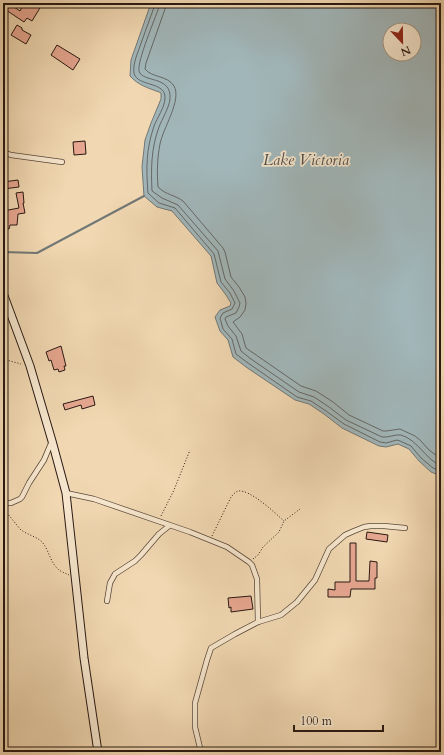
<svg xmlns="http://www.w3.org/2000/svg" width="444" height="755" font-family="Cardo,serif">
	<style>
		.water { fill: #a1b6b9; stroke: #717776; fill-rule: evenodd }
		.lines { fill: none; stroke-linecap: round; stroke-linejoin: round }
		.shore { stroke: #646766; stroke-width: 1 }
		.stream { stroke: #717776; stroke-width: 2 }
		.building { fill: #e7a791; stroke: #281812 }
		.street-casing { stroke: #5a483a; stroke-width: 6 }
		.secondary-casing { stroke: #281812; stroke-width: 9 }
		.path { stroke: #281812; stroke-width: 1; stroke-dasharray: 1 2; stroke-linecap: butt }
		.street { stroke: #f6e6cd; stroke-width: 4.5 }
		.secondary { stroke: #f6e6cd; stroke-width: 7 }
		.labels { text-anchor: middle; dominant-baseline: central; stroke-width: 3.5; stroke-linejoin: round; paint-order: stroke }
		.water-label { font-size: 16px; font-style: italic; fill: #524f4c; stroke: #f6e6cd }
	</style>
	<rect width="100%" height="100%" fill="#f1d8b2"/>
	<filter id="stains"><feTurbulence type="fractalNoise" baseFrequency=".005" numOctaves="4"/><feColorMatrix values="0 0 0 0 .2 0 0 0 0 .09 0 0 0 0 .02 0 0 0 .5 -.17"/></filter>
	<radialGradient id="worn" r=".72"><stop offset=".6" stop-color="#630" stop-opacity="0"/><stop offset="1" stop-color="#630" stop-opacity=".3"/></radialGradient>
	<path class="water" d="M 151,3 L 441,3 L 441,476 L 431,472 L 419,461 L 409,449 L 398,444 L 386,447 L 379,446 L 342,428 L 324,414 L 309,404 L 295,400 L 246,367 L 233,357 L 228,340 L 220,331 L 215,317 L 220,310 L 230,306 L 231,303 L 226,295 L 217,283 L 211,256 L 172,211 L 157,207 L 144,196 L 142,167 L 145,140 L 151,123 L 161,99 L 161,93 L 159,92 C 148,88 138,85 130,76 L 131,60 ZM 390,30 L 414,30 L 414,54 L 390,54 Z"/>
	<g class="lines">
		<g class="shore">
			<path d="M 155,3 C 154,9 151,15 149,21 C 146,30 142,40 139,49 C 136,57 133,65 134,73 C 137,87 166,81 165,98 C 165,107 157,118 154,126 C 146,150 146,168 148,193 L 159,203 L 175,208 L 214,254 L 221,282 L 230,293 L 235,303 L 232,309 L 223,313 L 220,318 L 223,329 L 232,339 L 236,354 L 248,363 L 297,397 L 311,401 L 326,411 L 344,424 L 380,442 L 386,443 L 397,440 L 400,441 L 411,446 L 421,458 L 433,468 L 441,471"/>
			<path d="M 160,3 L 159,7 C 155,19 137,61 139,71 C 142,83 172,75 170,99 C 169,108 162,119 159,127 C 151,149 151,168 152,191 L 162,198 L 178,205 L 218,251 L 225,279 L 234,291 L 240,303 L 239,307 L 236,313 L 226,317 L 225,319 L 228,326 L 236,336 L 241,351 L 251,359 L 299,392 L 314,397 L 329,407 L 346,420 L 382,437 C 388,438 395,434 401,435 C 418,440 425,459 441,466"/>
			<path d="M 166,3 L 165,9 L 146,63 L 145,69 C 152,78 167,75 174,86 C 182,100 163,128 160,144 C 157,159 157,173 158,187 C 166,195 175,195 183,201 L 223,248 L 225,252 L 231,277 L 239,287 L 245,297 L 246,303 L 245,310 L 240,317 L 233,322 L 242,334 L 246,348 L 301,386 L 316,391 L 333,402 L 349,415 L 383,431 L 386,431 L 400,429 L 415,436 L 420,440 L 429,450 L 441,459"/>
		</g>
		<polyline class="stream" points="3,252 37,253 144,196"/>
	</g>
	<g class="building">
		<polygon points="3,3 8,3 20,11 24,3 43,3 32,21 27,18 24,22 3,8"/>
		<polygon points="17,25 22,28 22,30 31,35 26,44 11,35"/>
		<polygon points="57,45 80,59 73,70 51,55"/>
		<polygon points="85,141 86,154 74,155 73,142"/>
		<polygon points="18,180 19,187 3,189 3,182"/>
		<polygon points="23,192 24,203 23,203 25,213 18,214 17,225 10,225 9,229 3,229 3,211 19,208 16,193"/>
		<polygon points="61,346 66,366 64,366 65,370 59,372 58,369 54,370 51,360 49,361 46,352"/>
		<polygon points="93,396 95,405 82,409 81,405 65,410 63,404"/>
		<polygon points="367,532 388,535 387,542 366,539"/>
		<polygon points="350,543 356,543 356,581 369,581 370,561 377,562 377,578 375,578 375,589 351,589 350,597 328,597 328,589 335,590 335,582 350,582"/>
		<polygon points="251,596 253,609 231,612 231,607 229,608 228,598"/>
	</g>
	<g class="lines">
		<defs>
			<g id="street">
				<polyline points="3,152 11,155 62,162"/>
				<polyline points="66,493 94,499 190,532 227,547 249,562 252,565 257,579 258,622"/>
				<polyline points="3,503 11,503 20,499 22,497 29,483 44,460 52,441"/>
				<polyline points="107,601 110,583 115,574 135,561 141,555 159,534 169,526"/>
				<polyline points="201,752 195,727 195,703 207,660 211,648 235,634 258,622 281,615 297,602 315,580 329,549 345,535 354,531 364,527 371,526 384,526 405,528"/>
			</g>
			<polyline id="secondary" points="3,293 30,366 52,441 66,493 84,658 98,752"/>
		</defs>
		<use href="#street" class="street-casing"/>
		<use href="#secondary" class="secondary-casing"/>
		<g class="path">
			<polyline points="3,359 21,364"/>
			<path d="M 3,508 L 20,529 C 27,535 36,536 42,542 C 49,550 50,562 58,569 C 61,572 65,573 69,575"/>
			<polyline points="161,516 174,490 190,450"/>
			<path d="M 212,536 L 231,497 C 233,495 235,492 238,491 C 250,489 275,513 284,521"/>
			<polyline points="253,559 258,555 263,547 279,532 284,521 300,509"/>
		</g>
		<use href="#street" class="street"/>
		<use href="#secondary" class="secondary"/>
	</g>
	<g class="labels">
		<g class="water-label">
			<text x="306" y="160">Lake Victoria</text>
		</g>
	</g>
	<rect width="444" height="755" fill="none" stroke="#f1d8b2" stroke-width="16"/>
	<rect x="4" y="4" width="436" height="747" fill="none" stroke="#281812" stroke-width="2"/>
	<rect x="8" y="8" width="428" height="739" fill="none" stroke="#281812"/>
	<g transform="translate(402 42) rotate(158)"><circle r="19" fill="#f6e6cd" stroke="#a49482"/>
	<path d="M0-3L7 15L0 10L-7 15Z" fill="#8f2418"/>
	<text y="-6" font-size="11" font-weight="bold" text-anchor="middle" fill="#281812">N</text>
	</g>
	<path d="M294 725v6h89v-6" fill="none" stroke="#281812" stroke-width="2"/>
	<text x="300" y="725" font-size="12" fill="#281812" stroke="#f6e6cd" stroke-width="3" paint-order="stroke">100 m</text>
	<rect width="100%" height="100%" filter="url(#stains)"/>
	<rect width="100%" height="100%" fill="url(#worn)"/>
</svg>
